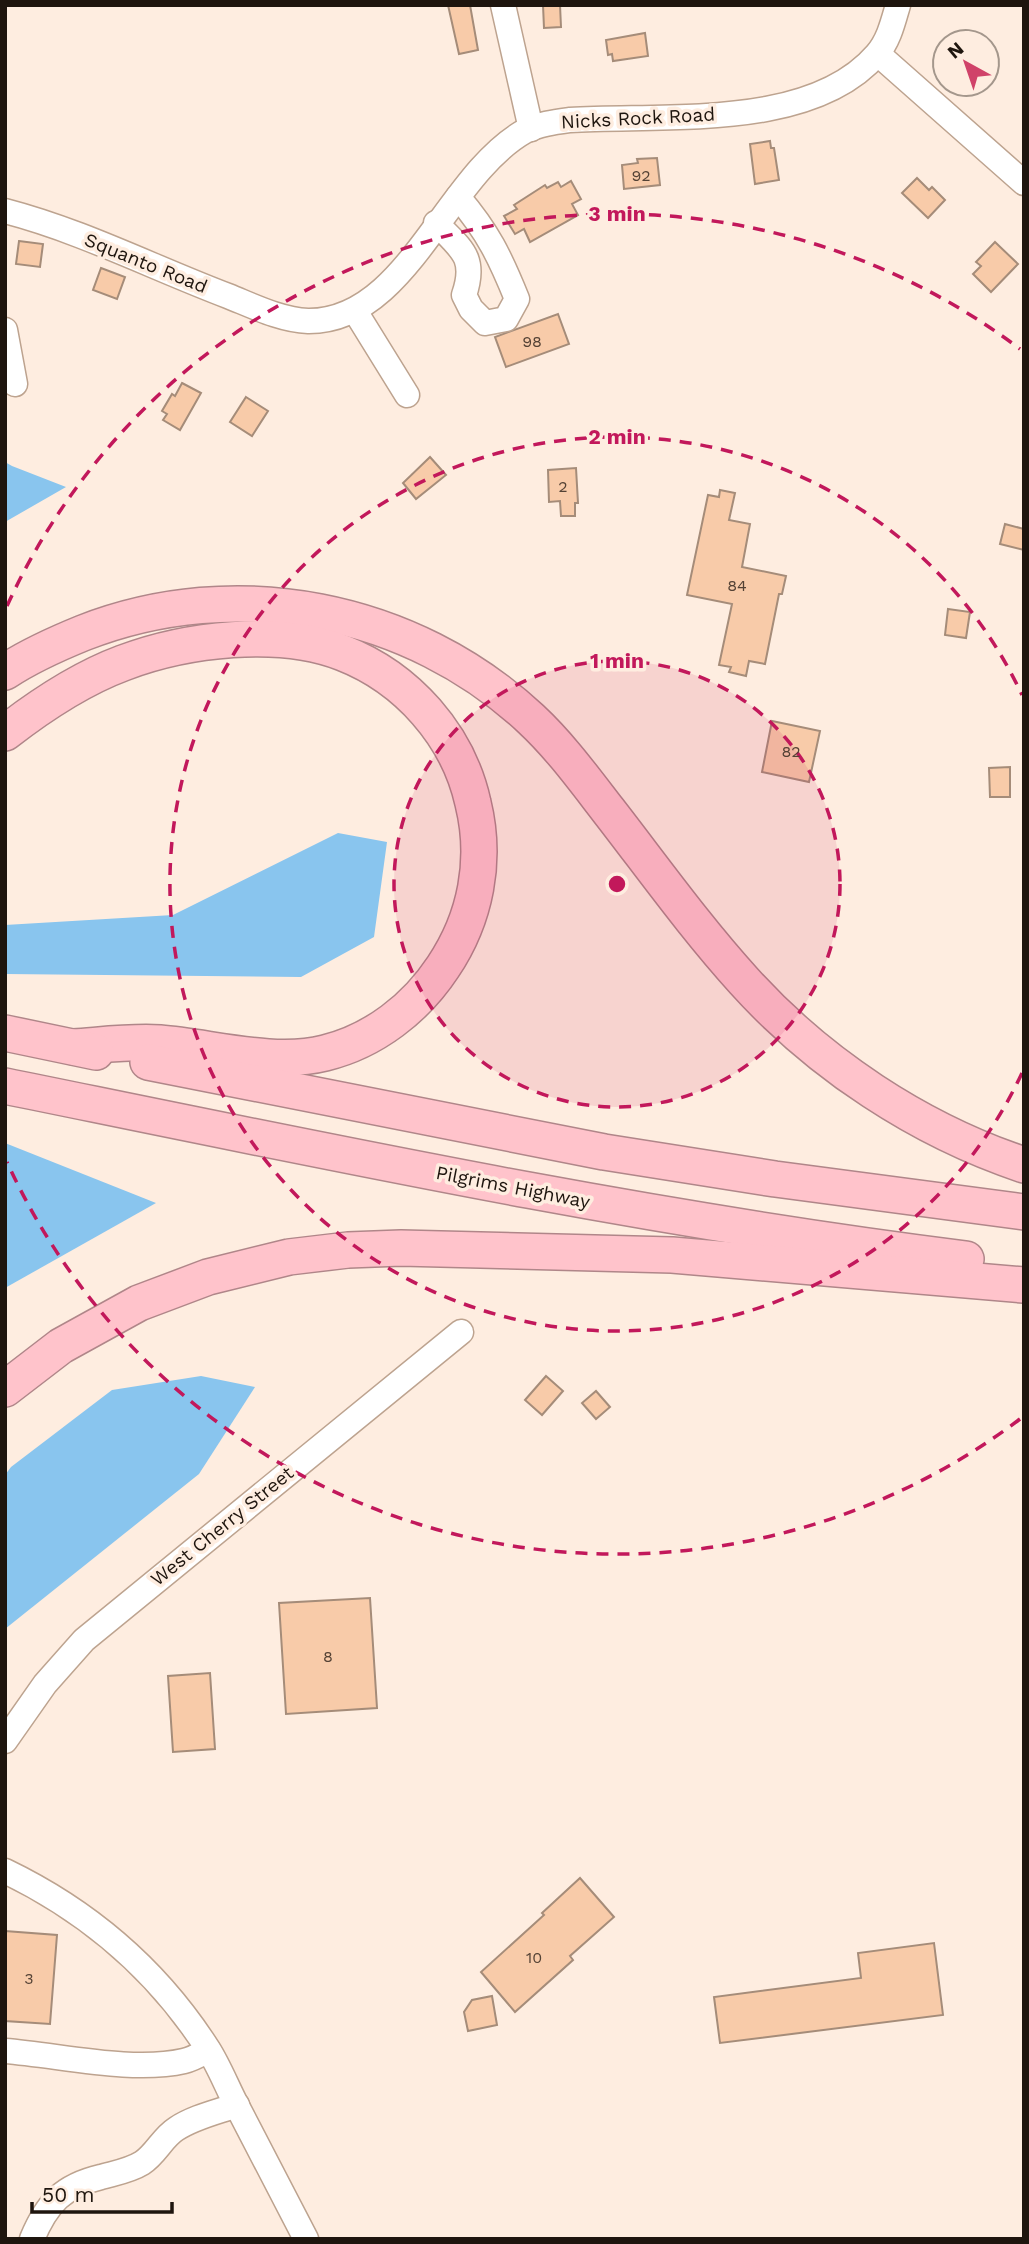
<svg xmlns="http://www.w3.org/2000/svg" width="1029" height="2244" font-family="'Work Sans',sans-serif">
	<style>
		.water { fill: #89c5ee }
		.building { fill: #f8cba9; stroke: #a58c79; stroke-width: 2 }
		.lines { fill: none; stroke-linecap: round; stroke-linejoin: round }
		.minor-casing { stroke: #bda38f; stroke-width: 27 }
		.highway-casing { stroke: #b08689; stroke-width: 38 }
		.minor { stroke: #fff; stroke-width: 24 }
		.highway { stroke: #ffc3cb; stroke-width: 35 }
		.ring { fill: none; stroke: #c2185b; stroke-width: 3.5; stroke-dasharray: 12 9 }
		.labels { text-anchor: middle; dominant-baseline: central; stroke-width: 7; stroke-linejoin: round; paint-order: stroke }
		.number-label { font-size: 16px; fill: #544235 }
		.street-label { font-size: 19px; fill: #1e150e; stroke: #feede0 }
		.centre { fill: #c2185b; stroke: #feede0; stroke-width: 3.5 }
		.ring-label { font-size: 21px; text-anchor: middle; font-weight: bold; fill: #c2185b; stroke: #feede0; stroke-width: 7; stroke-linejoin: round; paint-order: stroke }
	</style>
	<rect width="100%" height="100%" fill="#feede0"/>
	<g class="water">
		<polygon points="5,462 12,466 66,487 5,522"/>
		<polygon points="338,833 387,842 374,937 301,977 5,974 5,925 173,915"/>
		<polygon points="5,1143 156,1203 5,1288"/>
		<polygon points="201,1376 255,1387 199,1474 5,1629 5,1475 11,1467 112,1390"/>
	</g>
	<g class="building">
		<polygon points="448,5 470,5 478,50 459,54"/>
		<polygon points="543,5 560,5 561,27 544,28"/>
		<polygon points="645,33 648,56 613,61 612,54 608,55 606,40"/>
		<polygon points="770,141 771,148 774,148 779,180 755,184 750,144"/>
		<polygon points="657,158 660,185 624,189 622,165 638,163 637,159"/>
		<polygon points="917,178 929,190 932,187 945,200 928,218 902,193"/>
		<polygon points="571,181 581,199 572,204 578,215 530,242 524,229 515,234 504,216 517,209 514,205 545,185 547,188 558,182 561,187"/>
		<polygon points="19,241 43,244 40,267 16,264"/>
		<polygon points="995,242 1018,264 991,292 973,274 981,266 976,262"/>
		<polygon points="101,268 125,277 117,299 93,290"/>
		<polygon points="558,314 569,344 506,367 495,337"/>
		<polygon points="182,383 201,393 180,430 163,420 167,414 162,411 172,394 175,396"/>
		<polygon points="246,397 268,411 252,436 230,422"/>
		<polygon points="430,457 446,475 416,499 403,483"/>
		<polygon points="576,468 578,503 575,503 575,516 561,516 560,501 549,502 548,470"/>
		<polygon points="720,490 735,493 729,520 750,524 742,567 786,576 782,594 779,594 765,664 749,661 746,676 729,672 731,667 719,665 732,604 687,595 708,495 719,497"/>
		<polygon points="1005,524 1024,529 1024,550 1000,544"/>
		<polygon points="948,609 970,612 966,638 945,635"/>
		<polygon points="772,721 820,731 809,782 762,772"/>
		<polygon points="1010,767 1010,797 990,797 989,768"/>
		<polygon points="546,1376 563,1391 542,1415 525,1400"/>
		<polygon points="596,1391 610,1407 596,1419 582,1403"/>
		<polygon points="370,1598 377,1708 286,1714 279,1603"/>
		<polygon points="210,1673 215,1749 173,1752 168,1676"/>
		<polygon points="580,1878 614,1917 570,1956 573,1960 515,2012 481,1972 544,1915 542,1913"/>
		<polygon points="5,1931 57,1935 50,2024 5,2021"/>
		<polygon points="934,1943 943,2015 720,2043 714,1997 861,1978 858,1953"/>
		<polygon points="492,1996 497,2025 468,2031 464,2012 472,2000"/>
	</g>
	<g class="lines">
		<defs>
			<g id="minor">
				<polyline points="503,5 531,129"/>
				<polyline points="878,54 1024,183"/>
				<path d="M 5,211 C 82,231 154,268 228,296 C 253,306 281,320 308,321 C 407,322 445,176 525,131 C 539,124 555,122 570,120 C 664,114 811,131 877,54 C 889,40 893,22 898,5"/>
				<path d="M 436,223 C 461,249 477,257 464,295 L 471,309 L 485,323 L 506,319 L 517,299 C 500,257 488,232 458,197"/>
				<polyline points="355,311 407,395"/>
				<polyline points="5,330 15,384"/>
				<polyline points="5,1741 45,1684 84,1640 461,1332"/>
				<path d="M 5,1871 C 88,1911 158,1971 208,2049 C 219,2066 227,2087 237,2106 C 260,2150 283,2194 306,2239"/>
				<path d="M 5,2051 C 59,2055 132,2073 184,2061 C 193,2059 201,2054 208,2050"/>
				<path d="M 32,2239 C 47,2203 63,2186 101,2177 C 115,2173 129,2171 142,2163 C 156,2154 162,2138 176,2129 C 194,2117 217,2112 237,2105"/>
			</g>
			<g id="highway">
				<path d="M 5,672 C 29,656 56,644 83,633 C 236,573 412,608 531,719 C 560,746 584,779 608,810 C 653,868 695,927 744,981 C 819,1064 919,1130 1024,1165"/>
				<path d="M 5,733 C 41,705 80,679 123,663 C 186,639 279,628 343,653 C 407,678 458,735 473,803 C 487,860 476,918 443,967 C 416,1008 374,1041 325,1053 C 274,1066 211,1047 160,1043 C 132,1041 102,1045 74,1047"/>
				<polyline points="5,1033 96,1052"/>
				<polyline points="148,1062 604,1152 775,1179 1024,1212"/>
				<path d="M 5,1086 C 324,1151 643,1219 966,1259"/>
				<polyline points="5,1389 61,1346 139,1303 208,1277 289,1257 348,1250 401,1248 672,1255 1024,1285"/>
			</g>
		</defs>
		<use href="#minor" class="minor-casing"/>
		<use href="#highway" class="highway-casing"/>
		<use href="#minor" class="minor"/>
		<use href="#highway" class="highway"/>
	</g>
	<circle cx="617" cy="884" r="223" fill="#c2185b" fill-opacity=".12"/>
	<g class="ring">
		<circle cx="617" cy="884" r="223"/>
		<path d="M1022 1073A447 447 0 1 1 1022 695"/>
		<path d="M1020 1419A670 670 0 0 1 7 1162M7 606A670 670 0 0 1 1020 349"/>
	</g>
	<g class="labels">
		<g class="number-label">
			<text x="641" y="175">92</text>
			<text x="532" y="341">98</text>
			<text x="563" y="486">2</text>
			<text x="737" y="585">84</text>
			<text x="791" y="751">82</text>
			<text x="328" y="1656">8</text>
			<text x="534" y="1957">10</text>
			<text x="29" y="1978">3</text>
		</g>
		<g class="street-label">
			<text transform="translate(638 118) rotate(-3)">Nicks Rock Road</text>
			<text transform="translate(146 263) rotate(22)">Squanto Road</text>
			<text transform="translate(513 1187) rotate(11)">Pilgrims Highway</text>
			<text transform="translate(222 1526) rotate(-39)">West Cherry Street</text>
		</g>
	</g>
	<circle cx="617" cy="884" r="10" class="centre"/>
	<g class="ring-label">
		<text x="617" y="221">3 min</text>
		<text x="617" y="444">2 min</text>
		<text x="617" y="668">1 min</text>
	</g>
	<rect width="1029" height="2244" fill="none" stroke="#1e150e" stroke-width="14"/>
	<g transform="translate(966 63) rotate(320)"><circle r="33" fill="#feede0" stroke="#a4978c" stroke-width="2"/>
	<path d="M0-5L12 26L0 18L-12 26Z" fill="#d04269"/>
	<text y="-10" font-size="19" font-weight="bold" text-anchor="middle" fill="#1e150e">N</text>
	</g>
	<path d="M32 2202v10h140v-10" fill="none" stroke="#1e150e" stroke-width="3.5"/>
	<text x="42" y="2202" font-size="21" fill="#1e150e" stroke="#feede0" stroke-width="5" paint-order="stroke">50 m</text>
</svg>
